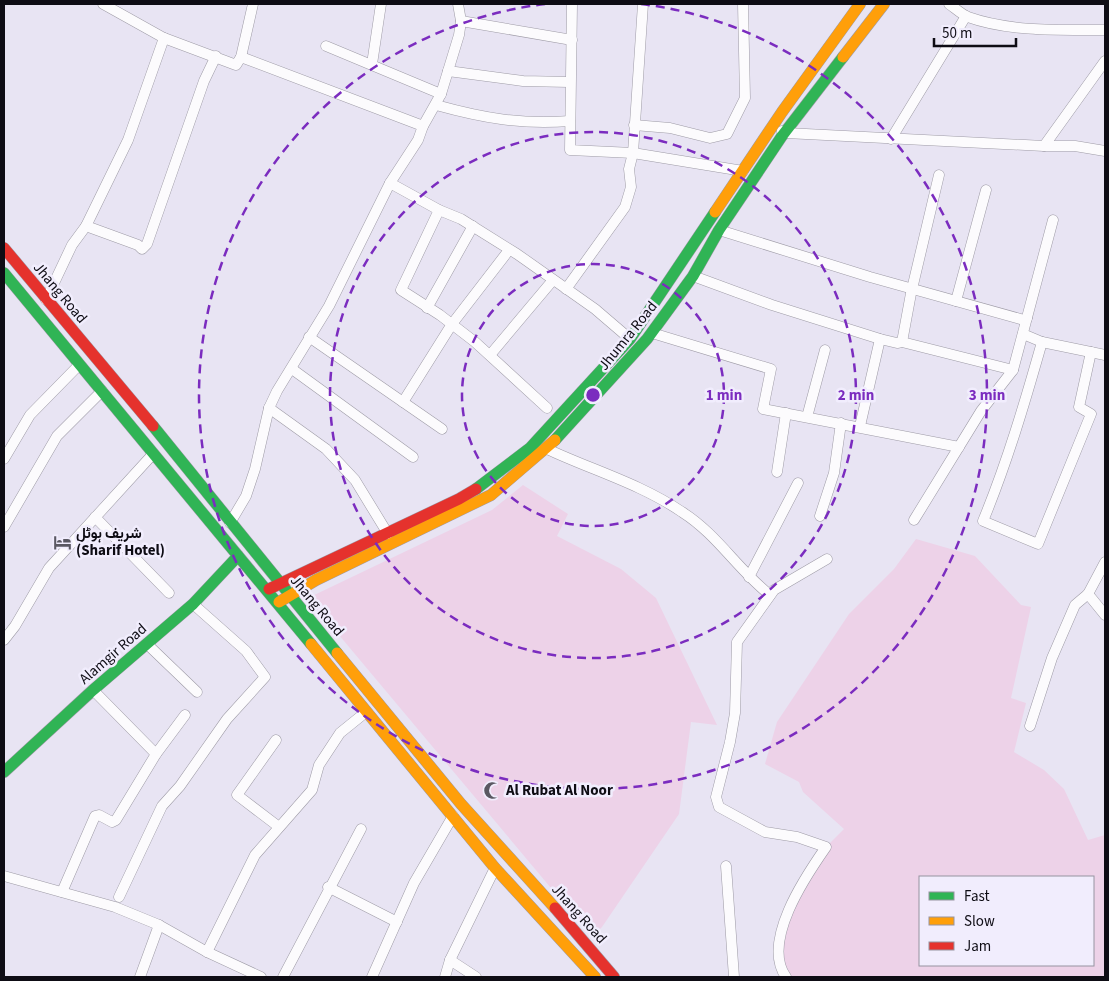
<svg xmlns="http://www.w3.org/2000/svg" width="1109" height="981" font-family="'Source Sans 3',Vazirmatn,sans-serif">
	<style>
		.green { fill: #edd2e8; fill-rule: evenodd }
		.lines { fill: none; stroke-linecap: round; stroke-linejoin: round }
		.street-casing { stroke: #9e9ba6; stroke-width: 11 }
		.fast-casing { stroke: #9e9ba6; stroke-width: 12 }
		.slow-casing { stroke: #9e9ba6; stroke-width: 12 }
		.jam-casing { stroke: #9e9ba6; stroke-width: 12 }
		.street { stroke: #fcfbfd; stroke-width: 10 }
		.fast { stroke: #30b455; stroke-width: 11 }
		.slow { stroke: #ff9f0a; stroke-width: 11 }
		.jam { stroke: #e5322d; stroke-width: 11 }
		.ring { fill: none; stroke: #7b2cbf; stroke-width: 2.5; stroke-dasharray: 9 6 }
		.labels { text-anchor: middle; dominant-baseline: central; stroke-width: 5; stroke-linejoin: round; paint-order: stroke }
		.street-label { font-size: 15px; fill: #0e0c14; stroke: #f1edfd }
		.poi-label { font-size: 15px; font-weight: bold; fill: #0e0c14; stroke: #f1edfd; text-anchor: start }
		.centre { fill: #7b2cbf; stroke: #f1edfd; stroke-width: 2.5 }
		.ring-label { font-size: 15px; text-anchor: middle; font-weight: bold; fill: #7b2cbf; stroke: #f1edfd; stroke-width: 5; stroke-linejoin: round; paint-order: stroke }
	</style>
	<rect width="100%" height="100%" fill="#e8e4f3"/>
	<g class="green">
		<polygon points="523,485 568,514 557,536 621,569 656,598 717,725 691,722 679,814 602,927 592,937 308,598 492,510"/>
		<path d="M 916,539 L 975,556 L 1021,605 L 1031,607 L 1011,698 L 1026,703 L 1014,752 L 1044,770 L 1064,789 L 1088,840 L 1105,835 L 1105,977 L 786,977 L 781,935 L 826,847 L 844,829 L 803,792 L 799,782 L 765,764 L 777,722 L 849,614 L 894,569 ZM 920,877 L 1093,877 L 1093,965 L 920,965 Z"/>
	</g>
	<g class="lines">
		<defs>
			<g id="street">
				<polyline points="103,4 164,38 236,65 241,57 253,4"/>
				<polyline points="572,4 570,150 633,153 743,171"/>
				<path d="M 949,4 C 955,8 961,14 968,17 C 1010,32 1061,30 1105,30"/>
				<polyline points="461,21 572,40"/>
				<polyline points="326,46 441,94"/>
				<polyline points="241,57 423,126"/>
				<polyline points="372,64 381,4"/>
				<polyline points="448,71 523,81 569,82"/>
				<path d="M 436,105 C 483,118 522,125 570,121"/>
				<polyline points="634,125 670,128 710,138 727,134 745,98 743,4"/>
				<polyline points="782,131 786,133 1044,146 1075,146 1105,151"/>
				<polyline points="891,139 966,16"/>
				<polyline points="1044,146 1105,61"/>
				<polyline points="390,183 439,210 461,219 517,254 595,309 630,339"/>
				<polyline points="439,210 401,290 440,315 475,342 547,408"/>
				<polyline points="86,226 138,245 142,249 147,244 204,81 216,56"/>
				<polyline points="719,230 870,277 1024,320 1027,318"/>
				<polyline points="693,276 772,305 880,339 897,343 902,342 1013,370"/>
				<polyline points="566,289 625,207 631,187 629,169 633,153 643,4"/>
				<polyline points="912,289 939,175"/>
				<polyline points="46,300 72,245 86,226 128,140 164,38"/>
				<polyline points="956,301 986,190"/>
				<polyline points="427,308 473,226"/>
				<polyline points="652,333 771,369 763,409 959,447"/>
				<polyline points="1023,334 1042,342 1105,355"/>
				<polyline points="309,337 442,429"/>
				<polyline points="902,342 912,288"/>
				<path d="M 1042,342 C 1025,402 1007,463 983,521 L 1038,544 L 1091,414 L 1079,407 L 1091,352"/>
				<polyline points="490,355 553,280"/>
				<polyline points="292,369 413,457"/>
				<polyline points="403,402 452,324 509,250"/>
				<polyline points="269,408 326,449 355,480 388,534"/>
				<polyline points="807,417 825,350"/>
				<polyline points="860,426 880,339"/>
				<path d="M 547,449 C 592,470 641,484 682,512 C 717,534 738,570 770,595"/>
				<polyline points="4,459 30,415 79,365"/>
				<polyline points="777,472 786,413"/>
				<polyline points="820,516 834,473 841,423"/>
				<polyline points="95,517 169,593"/>
				<polyline points="914,520 981,411 1013,370 1053,220"/>
				<polyline points="230,523 246,496 255,469 269,408 277,391 329,306 390,183 418,140 423,126 441,94 459,35 461,21 458,4"/>
				<polyline points="4,527 57,436 102,391"/>
				<polyline points="749,577 798,483"/>
				<polyline points="1088,594 1105,615"/>
				<polyline points="4,640 15,626 49,568 153,454"/>
				<polyline points="147,644 197,692"/>
				<polyline points="93,690 156,754"/>
				<polyline points="1030,726 1052,658 1075,605 1088,594 1105,562"/>
				<polyline points="276,740 237,795 279,827"/>
				<polyline points="726,866 734,977"/>
				<polyline points="4,876 115,907 159,925 207,952 261,977"/>
				<polyline points="328,887 397,922"/>
				<polyline points="62,892 95,816 99,815 112,822 116,820 156,754 185,715"/>
				<polyline points="119,897 162,806 180,786 227,719 265,677 246,651 193,604"/>
				<polyline points="207,952 255,855 312,790 319,765 340,733 366,712"/>
				<polyline points="450,960 476,977"/>
				<polyline points="140,977 159,925"/>
				<polyline points="283,977 361,829"/>
				<polyline points="372,977 414,883 453,816"/>
				<polyline points="445,977 450,960 495,868"/>
				<path d="M 786,977 C 761,942 805,877 826,847 L 797,837 L 765,832 L 719,807 L 716,797 L 730,742 L 735,713 L 737,642 L 774,590 L 827,559"/>
			</g>
			<g id="fast">
				<polyline points="4,273 311,644"/>
				<polyline points="153,426 337,653"/>
				<polyline points="555,440 647,339 693,276 719,230 782,136 843,57"/>
				<polyline points="476,489 530,448 630,339 715,212"/>
				<polyline points="4,772 93,690 193,604 238,556"/>
			</g>
			<g id="slow">
				<polyline points="843,57 884,4"/>
				<polyline points="715,212 782,112 860,4"/>
				<polyline points="279,602 316,580 491,495 555,440"/>
				<polyline points="311,644 495,868 595,977"/>
				<polyline points="337,653 461,804 555,908"/>
			</g>
			<g id="jam">
				<polyline points="4,248 153,426"/>
				<polyline points="269,589 459,499 476,489"/>
				<polyline points="555,908 614,977"/>
			</g>
		</defs>
		<use href="#street" class="street-casing"/>
		<use href="#fast" class="fast-casing"/>
		<use href="#slow" class="slow-casing"/>
		<use href="#jam" class="jam-casing"/>
		<use href="#street" class="street"/>
		<use href="#fast" class="fast"/>
		<use href="#slow" class="slow"/>
		<use href="#jam" class="jam"/>
	</g>
	<g class="ring">
		<circle cx="593" cy="395" r="131"/>
		<circle cx="593" cy="395" r="263"/>
		<path d="M641 4A394 394 0 1 1 545 4"/>
	</g>
	<defs>
		<symbol id="hotel-bare" viewBox="-9 -9 18 18"><path d="M-6-4.5h1.5V1H6V5H4.5V3h-9V5H-6ZM-4 0a1.8 1.8 0 1 1 3.6 0ZM.5 0V-2.5h3Q6-2.5 6 0Z" fill="#5a5862" stroke="#f1edfd" stroke-width="2.5" paint-order="stroke"/></symbol>
		<symbol id="mosque-bare" viewBox="-9 -9 18 18"><path d="M3.5-4.9A6 6 0 1 0 3.5 4.9A5 5 0 1 1 3.5-4.9Z" fill="#5a5862" stroke="#f1edfd" stroke-width="2.5" paint-order="stroke"/></symbol>
	</defs>
	<g fill-rule="evenodd">
		<use href="#hotel-bare" x="50" y="530" width="25" height="25"/>
		<use href="#mosque-bare" x="480" y="778" width="25" height="25"/>
	</g>
	<g class="labels">
		<g class="street-label">
			<text transform="translate(60 293) rotate(50)">Jhang Road</text>
			<text transform="translate(628 336) rotate(-51)">Jhumra Road</text>
			<text transform="translate(317 606) rotate(50)">Jhang Road</text>
			<text transform="translate(113 654) rotate(-41)">Alamgir Road</text>
			<text transform="translate(579 914) rotate(48)">Jhang Road</text>
		</g>
		<g class="poi-label">
			<text x="76" y="533">شریف ہوٹل<tspan x="76" dy="17">(Sharif Hotel)</tspan></text>
			<text x="506" y="790">Al Rubat Al Noor</text>
		</g>
	</g>
	<circle cx="593" cy="395" r="8" class="centre"/>
	<g class="ring-label">
		<text x="724" y="400">1 min</text>
		<text x="856" y="400">2 min</text>
		<text x="987" y="400">3 min</text>
	</g>
	<rect width="1109" height="981" fill="none" stroke="#0e0c14" stroke-width="10"/>
	<rect x="919" y="876" width="175" height="90" fill="#f1edfd" stroke="#9693a0"/>
	<rect x="929" y="892" width="25" height="8" fill="#30b455" stroke="#9693a0"/>
	<text x="964" y="901" font-size="15" fill="#0e0c14">Fast</text>
	<rect x="929" y="917" width="25" height="8" fill="#ff9f0a" stroke="#9693a0"/>
	<text x="964" y="926" font-size="15" fill="#0e0c14">Slow</text>
	<rect x="929" y="942" width="25" height="8" fill="#e5322d" stroke="#9693a0"/>
	<text x="964" y="951" font-size="15" fill="#0e0c14">Jam</text>
	<path d="M934 38v8h82v-8" fill="none" stroke="#0e0c14" stroke-width="2.5"/>
	<text x="942" y="38" font-size="15" fill="#0e0c14" stroke="#f1edfd" stroke-width="4" paint-order="stroke">50 m</text>
</svg>
